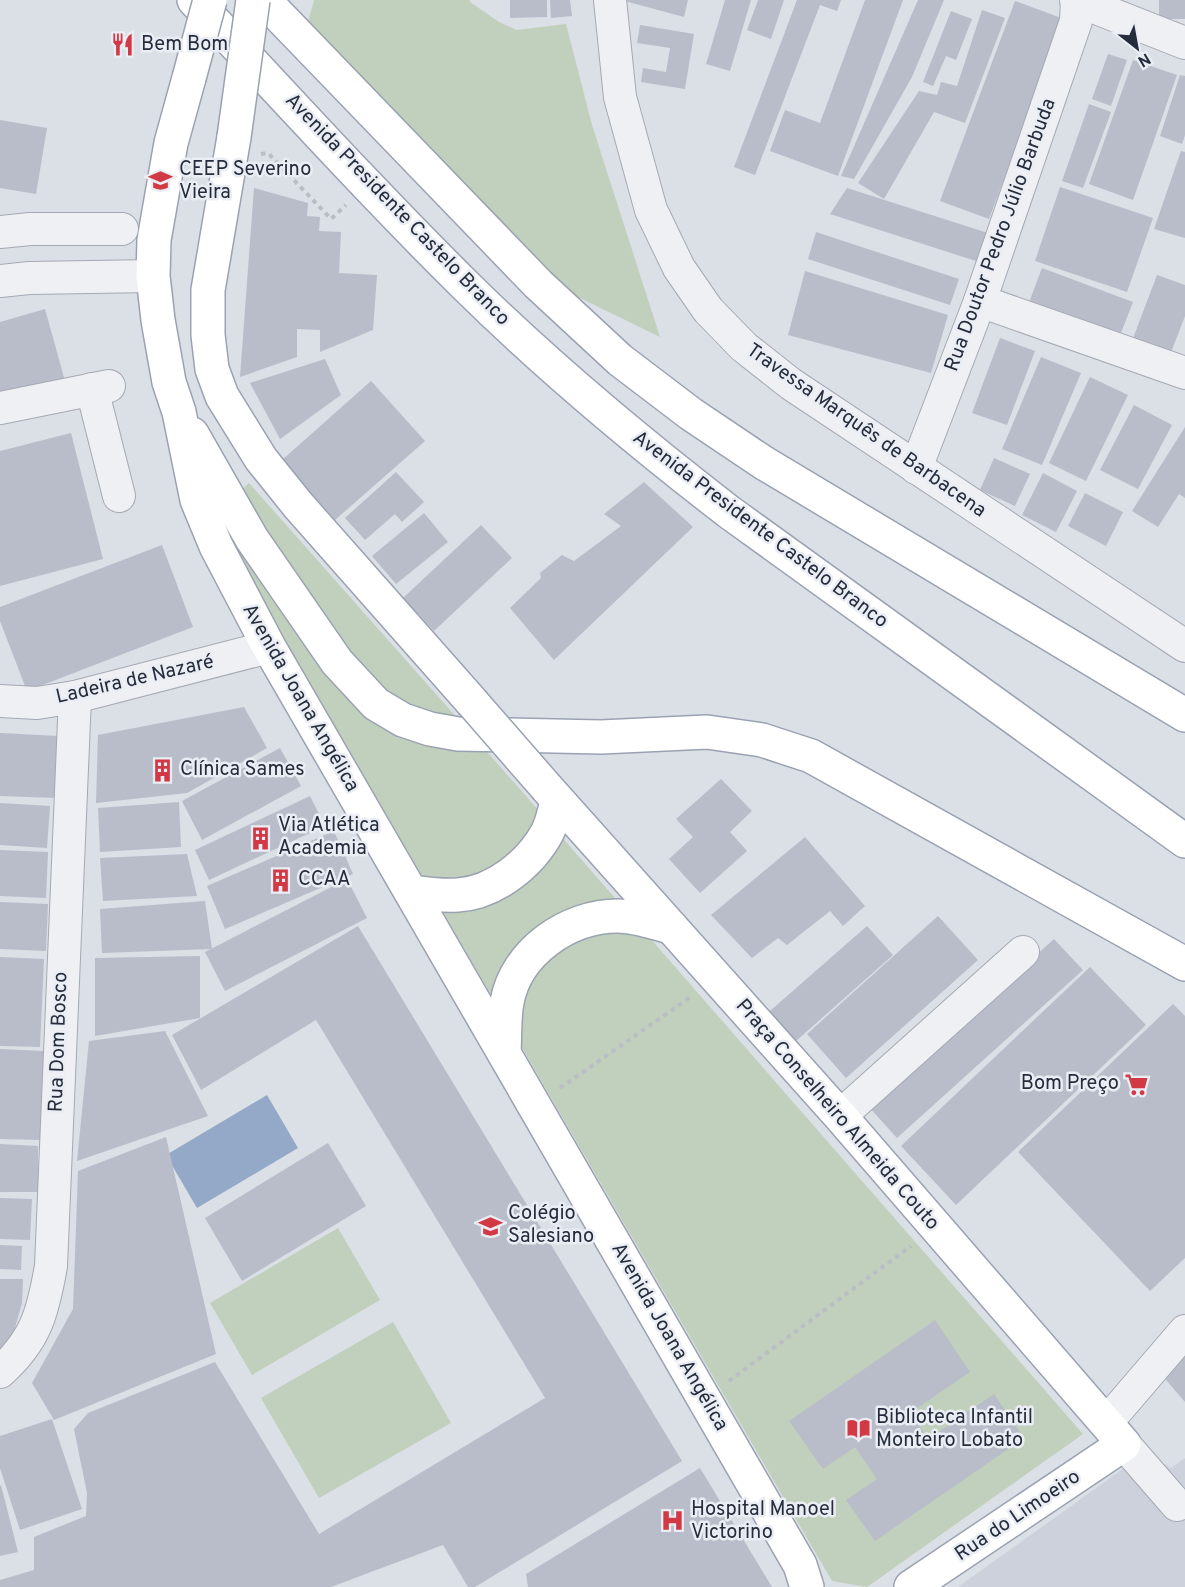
<svg xmlns="http://www.w3.org/2000/svg" width="1185" height="1587" font-family="Overpass,sans-serif">
	<style>
		.built { fill: #cdd1db }
		.green { fill: #c0d0bc }
		.water { fill: #94a9c8 }
		.building { fill: #b8bdc9 }
		.lines { fill: none; stroke-linecap: round; stroke-linejoin: round }
		.minor-casing { stroke: #a4a9b3; stroke-width: 34 }
		.major-casing { stroke: #9aa2b2; stroke-width: 36 }
		.path { stroke: #babdc4; stroke-width: 4; stroke-dasharray: 4.5 4.5; stroke-linecap: butt }
		.minor { stroke: #eef0f4; stroke-width: 32 }
		.major { stroke: #fff; stroke-width: 33 }
		.major-bridge-casing { stroke: #9aa2b2; stroke-width: 36; stroke-linecap: butt }
		.major-bridge { stroke: #fff; stroke-width: 33 }
		.labels { text-anchor: middle; dominant-baseline: central; stroke-width: 5; stroke-linejoin: round; paint-order: stroke }
		.poi-label { font-size: 20px; fill: #252c3c; stroke: #eaeef4; text-anchor: start }
		.street-label { font-size: 20px; fill: #252c3c; stroke: #eaeef4 }
	</style>
	<rect width="100%" height="100%" fill="#dbdfe6"/>
	<polygon class="built" points="1145,1453 1171,1468 1185,1458 1185,1587 958,1587"/>
	<g class="green">
		<polygon points="314,0 469,0 470,2 499,22 517,30 566,24 592,125 660,337 574,295 387,114 302,45"/>
		<polygon points="249,483 497,763 1083,1434 867,1587 832,1581 213,516"/>
		<polygon points="338,1228 380,1300 252,1375 210,1303"/>
		<polygon points="393,1322 451,1423 319,1498 261,1398"/>
	</g>
	<polygon class="water" points="267,1095 298,1148 197,1208 166,1155"/>
	<g class="building">
		<polygon points="510,0 547,0 547,17 510,18"/>
		<polygon points="550,0 570,0 572,16 551,18"/>
		<polygon points="621,0 688,0 684,17"/>
		<polygon points="725,0 751,0 730,71 706,64"/>
		<polygon points="758,0 784,0 771,39 747,30"/>
		<polygon points="797,0 841,0 837,11 820,5 755,175 734,167"/>
		<polygon points="865,0 903,0 838,176 770,151 785,110 820,123"/>
		<polygon points="918,0 944,0 912,77 854,179 841,176"/>
		<rect x="1159" y="0" width="26" height="19"/>
		<polygon points="1015,1 1064,19 989,219 940,201"/>
		<polygon points="982,10 1005,18 965,123 934,112 884,199 858,183 919,91 937,95 941,82 957,86"/>
		<polygon points="951,11 972,19 956,60 946,56 933,86 923,82"/>
		<polygon points="640,25 694,34 685,89 641,82 643,68 666,72 670,48 637,43"/>
		<polygon points="1108,54 1127,60 1111,106 1092,99"/>
		<polygon points="1133,60 1177,75 1133,200 1089,184"/>
		<polygon points="1180,75 1185,76 1185,135 1182,144 1160,136"/>
		<polygon points="1089,104 1111,112 1083,188 1062,181"/>
		<polygon points="0,120 47,128 36,194 0,188"/>
		<polygon points="1181,151 1185,152 1185,238 1154,229"/>
		<polygon points="1060,187 1153,218 1127,292 1035,261"/>
		<polygon points="254,188 308,203 307,216 320,217 319,231 341,232 339,273 377,275 373,330 320,352 320,330 297,329 297,357 240,377"/>
		<polygon points="847,188 991,234 982,263 830,214"/>
		<polygon points="816,232 959,279 950,305 808,259"/>
		<polygon points="1042,268 1133,302 1119,338 1028,305"/>
		<polygon points="805,271 948,315 931,373 788,335"/>
		<polygon points="1157,275 1185,285 1185,316 1170,355 1132,341"/>
		<polygon points="45,309 65,381 0,400 0,322"/>
		<polygon points="1000,338 1035,351 1007,425 972,413"/>
		<polygon points="1041,357 1081,373 1042,465 1002,449"/>
		<polygon points="325,359 341,395 280,439 250,383"/>
		<polygon points="1090,377 1128,395 1086,481 1049,463"/>
		<polygon points="371,381 425,441 335,520 282,460"/>
		<polygon points="1134,405 1172,425 1138,489 1100,470"/>
		<polygon points="1185,427 1185,498 1179,494 1158,527 1132,511"/>
		<polygon points="71,433 103,559 0,586 0,451"/>
		<polygon points="994,458 1030,474 1015,506 980,490"/>
		<polygon points="396,472 424,502 402,522 395,514 365,540 345,518"/>
		<polygon points="1043,473 1077,491 1056,532 1022,515"/>
		<polygon points="644,482 693,527 554,660 510,608 541,578 540,573 562,555 574,561 621,526 604,514"/>
		<polygon points="1085,493 1123,512 1106,546 1068,526"/>
		<polygon points="424,513 448,542 396,584 372,556"/>
		<polygon points="481,525 512,558 434,631 403,598"/>
		<polygon points="162,545 193,627 27,691 0,621 0,607"/>
		<polygon points="244,707 267,748 187,793 96,803 98,735"/>
		<polygon points="0,733 59,736 55,798 0,796"/>
		<polygon points="280,748 301,786 202,840 182,801"/>
		<polygon points="721,779 752,811 730,832 747,851 700,893 669,859 693,837 676,819"/>
		<polygon points="310,796 325,826 209,880 195,850"/>
		<polygon points="179,802 181,847 100,852 98,808"/>
		<polygon points="0,803 50,806 47,848 0,845"/>
		<polygon points="334,831 353,874 225,929 207,886"/>
		<polygon points="805,837 865,906 843,926 830,911 787,945 778,938 752,958 711,915"/>
		<polygon points="0,850 48,852 46,898 0,896"/>
		<polygon points="187,854 197,896 103,901 100,858"/>
		<polygon points="347,879 367,918 225,991 205,952"/>
		<polygon points="205,901 212,949 102,953 100,909"/>
		<polygon points="0,902 48,904 46,951 0,949"/>
		<polygon points="938,916 978,960 846,1078 807,1034"/>
		<polygon points="358,926 682,1461 475,1587 468,1587 443,1545 331,1587 0,1587 0,1580 34,1570 34,1537 86,1516 87,1493 74,1429 88,1413 215,1362 319,1534 545,1398 316,1020 201,1090 172,1035"/>
		<polygon points="867,926 893,955 796,1041 770,1011"/>
		<polygon points="1054,939 1083,970 897,1138 869,1107"/>
		<polygon points="200,956 200,1018 95,1036 95,958"/>
		<polygon points="0,957 44,959 40,1047 0,1046"/>
		<polygon points="1090,967 1146,1025 956,1205 901,1146"/>
		<polygon points="1173,1004 1185,1016 1185,1258 1150,1291 1018,1152"/>
		<polygon points="165,1031 208,1116 77,1161 89,1041"/>
		<polygon points="0,1049 44,1051 41,1140 0,1139"/>
		<polygon points="166,1137 216,1354 54,1420 32,1383 73,1309 78,1171"/>
		<polygon points="328,1143 366,1206 242,1281 205,1218"/>
		<polygon points="0,1144 38,1146 38,1192 0,1192"/>
		<polygon points="0,1198 32,1199 30,1240 0,1239"/>
		<polygon points="0,1245 22,1246 21,1270 0,1269"/>
		<polygon points="0,1279 23,1279 22,1303 13,1335 0,1350"/>
		<polygon points="935,1320 970,1372 910,1413 928,1439 994,1394 1024,1438 875,1541 846,1500 877,1479 855,1447 823,1469 789,1421"/>
		<polygon points="1185,1349 1185,1402 1160,1373"/>
		<polygon points="52,1419 82,1509 20,1530 0,1468 0,1436"/>
		<polygon points="700,1468 772,1587 528,1587 526,1574"/>
		<polygon points="1,1485 18,1552 0,1556 0,1486"/>
	</g>
	<g class="lines">
		<defs>
			<g id="minor">
				<polyline points="610,0 620,97 651,210 679,268 708,310 744,347 791,384 1185,646"/>
				<polyline points="1076,0 1185,43"/>
				<polyline points="0,232 30,229 122,229"/>
				<polyline points="0,281 29,278 153,276"/>
				<polyline points="980,301 1185,373"/>
				<polyline points="92,389 119,496"/>
				<polyline points="0,408 109,386"/>
				<polyline points="916,468 980,301 1076,21 1077,0"/>
				<polyline points="0,701 37,703 75,697 269,647"/>
				<polyline points="840,1116 1023,952"/>
				<path d="M 0,1372 C 36,1340 43,1312 51,1266 L 75,697"/>
				<polyline points="1106,1423 1185,1331"/>
				<polyline points="1124,1444 1177,1505"/>
			</g>
			<g id="major">
				<path d="M 194,0 C 283,95 371,192 464,284 C 547,366 637,441 729,512 L 1185,841"/>
				<polyline points="264,0 538,284 620,360 691,414 764,463 1185,715"/>
				<polyline points="189,78 171,143 154,240 153,276 158,320 169,382 179,412 197,500 216,546 269,647 800,1565 807,1587"/>
				<polyline points="234,137 208,290 208,335 212,369 222,396 261,459 298,505 472,702"/>
				<polyline points="192,434 252,539 337,662 376,704 403,720 430,729 458,734 601,737 707,732 762,740 811,756 1185,964"/>
				<polyline points="547,788 840,1116 1124,1444 911,1587"/>
				<path d="M 411,892 C 426,894 442,896 458,895 C 494,893 530,864 547,833 C 552,824 554,812 557,802"/>
				<path d="M 504,1052 C 505,1036 504,1018 507,1002 C 516,952 568,916 618,916 C 636,916 654,923 671,927"/>
			</g>
		</defs>
		<use href="#minor" class="minor-casing"/>
		<use href="#major" class="major-casing"/>
		<g class="path">
			<polyline points="261,154 268,153 331,219 346,205"/>
			<polyline points="560,1088 692,996"/>
			<polyline points="729,1381 911,1246"/>
		</g>
		<use href="#minor" class="minor"/>
		<use href="#major" class="major"/>
		<defs>
			<g id="major-bridge">
				<polyline points="189,78 210,0"/>
				<polyline points="234,137 253,0"/>
				<polyline points="472,702 547,788"/>
			</g>
		</defs>
		<use href="#major-bridge" class="major-bridge-casing"/>
		<use href="#major-bridge" class="major-bridge"/>
	</g>
	<defs>
		<symbol id="restaurant-bare" viewBox="-9 -9 18 18"><path d="M-5-6h1v4h1v-4h1v4h1v-4h1v5L-1.5 .5V6h-2V.5L-5-1ZM5-6V6H3V1.5H1.5Q1.5-4 5-6Z" fill="#d13a45" stroke="#eaeef4" stroke-width="2.5" paint-order="stroke"/></symbol>
		<symbol id="school-bare" viewBox="-9 -9 18 18"><path d="M0-5L7-2L0 1L-7-2ZM-4 1L0 2.5L4 1V4Q0 6-4 4Z" fill="#d13a45" stroke="#eaeef4" stroke-width="2.5" paint-order="stroke"/></symbol>
		<symbol id="building-bare" viewBox="-9 -9 18 18"><path d="M-4-6H4V6H1V3H-1V6H-4ZM-2.5-4.3h1.7v1.8h-1.7ZM.8-4.3h1.7v1.8H.8ZM-2.5-1h1.7V.8h-1.7ZM.8-1h1.7V.8H.8Z" fill="#d13a45" stroke="#eaeef4" stroke-width="2.5" paint-order="stroke"/></symbol>
		<symbol id="supermarket-bare" viewBox="-9 -9 18 18"><path d="M-6-5.5h2.5l.6 2H6L4.5 2H-2.5L-4.4-4H-6ZM-1.5 3.2a1.3 1.3 0 1 0 .1 0ZM3 3.2a1.3 1.3 0 1 0 .1 0Z" fill="#d13a45" stroke="#eaeef4" stroke-width="2.5" paint-order="stroke"/></symbol>
		<symbol id="library-bare" viewBox="-9 -9 18 18"><path d="M-6-4Q-3-5.5-.7-3.5V5Q-3 3-6 4ZM6-4Q3-5.5 .7-3.5V5Q3 3 6 4Z" fill="#d13a45" stroke="#eaeef4" stroke-width="2.5" paint-order="stroke"/></symbol>
		<symbol id="hospital-bare" viewBox="-9 -9 18 18"><path d="M-5-5h3v3.5h4V-5h3V5h-3V1.5h-4V5h-3Z" fill="#d13a45" stroke="#eaeef4" stroke-width="2.5" paint-order="stroke"/></symbol>
	</defs>
	<g fill-rule="evenodd">
		<use href="#restaurant-bare" x="106" y="28" width="33" height="33"/>
		<use href="#school-bare" x="144" y="164" width="33" height="33"/>
		<use href="#building-bare" x="146" y="754" width="33" height="33"/>
		<use href="#building-bare" x="244" y="822" width="33" height="33"/>
		<use href="#building-bare" x="264" y="864" width="33" height="33"/>
		<use href="#supermarket-bare" x="1120" y="1068" width="33" height="33"/>
		<use href="#school-bare" x="474" y="1210" width="33" height="33"/>
		<use href="#library-bare" x="842" y="1412" width="33" height="33"/>
		<use href="#hospital-bare" x="656" y="1504" width="33" height="33"/>
	</g>
	<g class="labels">
		<g class="poi-label">
			<text x="141" y="45">Bem Bom</text>
			<text x="179" y="170">CEEP Severino<tspan x="179" dy="23">Vieira</tspan></text>
			<text x="180" y="770">Clínica Sames</text>
			<text x="278" y="826">Via Atlética<tspan x="278" dy="23">Academia</tspan></text>
			<text x="298" y="880">CCAA</text>
			<text x="1119" y="1084" text-anchor="end">Bom Preço</text>
			<text x="508" y="1214">Colégio<tspan x="508" dy="23">Salesiano</tspan></text>
			<text x="876" y="1418">Biblioteca Infantil<tspan x="876" dy="23">Monteiro Lobato</tspan></text>
			<text x="691" y="1510">Hospital Manoel<tspan x="691" dy="23">Victorino</tspan></text>
		</g>
		<g class="street-label">
			<text transform="translate(397 210) rotate(46)">Avenida Presidente Castelo Branco</text>
			<text transform="translate(1001 235) rotate(-70)">Rua Doutor Pedro Júlio Barbuda</text>
			<text transform="translate(866 431) rotate(35)">Travessa Marquês de Barbacena</text>
			<text transform="translate(760 530) rotate(37)">Avenida Presidente Castelo Branco</text>
			<text transform="translate(135 680) rotate(-13)">Ladeira de Nazaré</text>
			<text transform="translate(300 698) rotate(60)">Avenida Joana Angélica</text>
			<text transform="translate(59 1042) rotate(-88)">Rua Dom Bosco</text>
			<text transform="translate(837 1115) rotate(49)">Praça Conselheiro Almeida Couto</text>
			<text transform="translate(669 1337) rotate(60)">Avenida Joana Angélica</text>
			<text transform="translate(1018 1516) rotate(-34)">Rua do Limoeiro</text>
		</g>
	</g>
	<g transform="translate(1137 48) rotate(149)" stroke="#eaeef4" stroke-width="4.5" paint-order="stroke">
	<path d="M0-4.5L10 22L0 15L-10 22Z" fill="#252c3c"/>
	<text y="-9" font-size="16" font-weight="bold" text-anchor="middle" fill="#252c3c">N</text>
	</g>
</svg>
